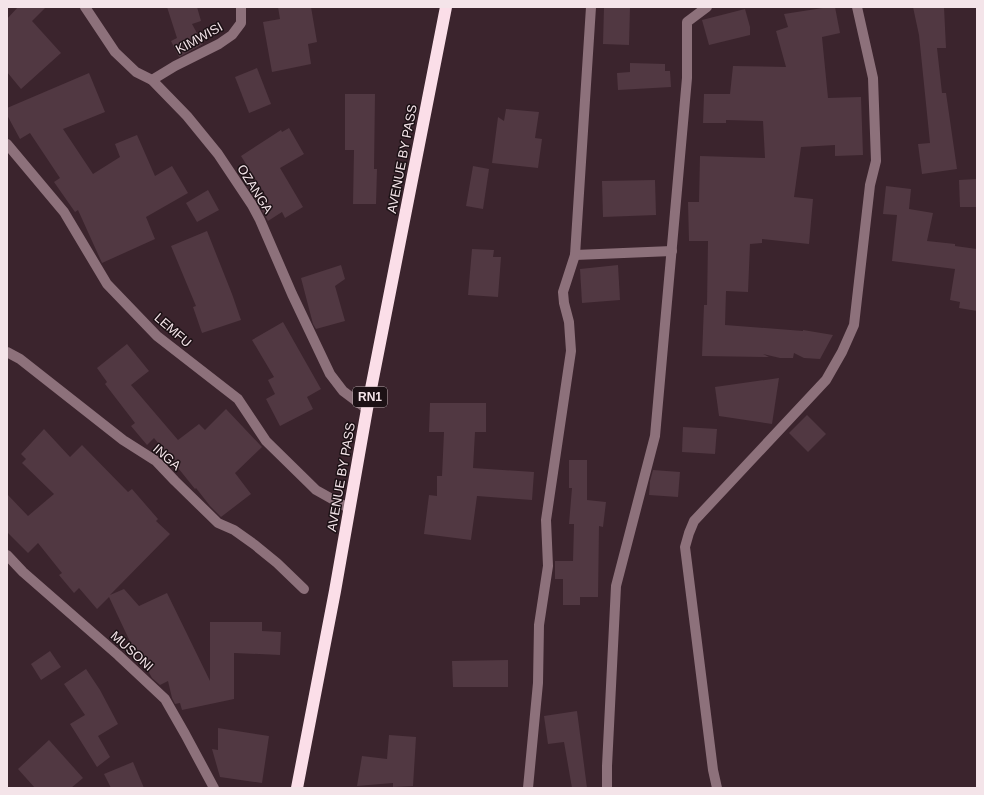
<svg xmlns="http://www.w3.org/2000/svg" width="984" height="795" font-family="Arial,sans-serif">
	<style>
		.building { fill: #513842 }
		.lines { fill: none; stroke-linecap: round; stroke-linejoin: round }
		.minor { stroke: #8d717b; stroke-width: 10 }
		.highway { stroke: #fbdee8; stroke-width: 12 }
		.labels { text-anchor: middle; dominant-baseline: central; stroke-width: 3; stroke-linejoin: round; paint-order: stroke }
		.shield { fill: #1c1115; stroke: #b3a5a9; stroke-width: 1 }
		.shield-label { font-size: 12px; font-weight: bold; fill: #f4e4e9 }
		.street-label { font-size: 13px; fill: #f4e4e9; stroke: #1c1115 }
	</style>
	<rect width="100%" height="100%" fill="#3b242d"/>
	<g class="building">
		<polygon points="18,7 46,7 32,21 61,53 21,89 7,72 7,19"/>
		<polygon points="167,7 197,7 201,21 192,24 203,44 179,57 171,41 177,38"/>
		<polygon points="278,7 311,7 317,42 308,44 311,64 272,72 263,22 280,19"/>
		<polygon points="604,7 630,7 629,45 603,44"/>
		<polygon points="829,7 835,7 840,33 822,37 828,98 861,97 863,155 835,156 835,145 801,147 794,197 813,199 809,244 762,239 762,243 750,244 748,292 726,291 725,325 803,331 803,330 833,335 820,359 804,358 794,353 793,358 780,358 763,354 769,357 702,356 704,305 707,305 708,241 689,241 688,202 699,202 700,156 765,158 763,121 726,120 726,123 703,123 704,94 730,94 733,66 786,67 776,31 788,27 784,14"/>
		<polygon points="913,7 944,7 946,48 937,48 942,93 946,93 957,169 922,174 918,144 930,143 919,35"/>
		<polygon points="745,9 750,27 750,35 709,45 702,20"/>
		<polygon points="630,63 665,64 665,71 670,71 671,87 618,90 617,73 630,72"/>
		<polygon points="257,68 271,104 249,113 235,77"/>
		<polygon points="89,73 105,112 63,129 93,174 120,157 115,144 137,135 155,176 172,166 188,193 146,217 155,239 102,263 78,210 75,212 54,182 60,178 30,133 20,139 7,115 7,108"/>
		<polygon points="345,94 375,94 374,169 377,169 376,204 353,204 354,150 345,150"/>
		<polygon points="506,109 539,112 535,138 542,139 538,168 492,163 498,117 504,121"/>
		<polygon points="289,128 304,154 280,168 303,207 285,218 282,212 268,221 259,205 268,199 241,156 281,130 282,132"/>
		<polygon points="473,166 489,169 483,209 466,206"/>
		<polygon points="977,179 977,207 960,207 959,180"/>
		<polygon points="655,180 656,215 603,217 602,181"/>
		<polygon points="886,186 911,189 909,209 933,213 927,241 955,244 955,246 977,249 977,311 959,308 960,302 950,300 955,269 892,261 897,215 883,214"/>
		<polygon points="208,190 219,210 197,222 186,203"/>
		<polygon points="207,231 232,294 241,320 202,333 193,307 196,306 171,246"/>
		<polygon points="472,249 494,250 493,257 501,257 498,297 468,295"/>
		<polygon points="341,265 345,279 335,286 345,321 316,329 313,324 301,278"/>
		<polygon points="618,265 620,300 582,303 580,269"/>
		<polygon points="283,322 321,389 307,397 313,409 280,426 266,399 275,394 268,380 274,377 252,340"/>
		<polygon points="127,344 149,371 131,385 178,440 199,424 205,430 226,409 262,447 235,473 251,494 221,517 210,506 196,488 195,489 154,438 147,445 131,426 135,423 105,384 107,382 97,368"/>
		<polygon points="779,378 772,424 719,416 715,387"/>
		<polygon points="430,403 486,403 486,432 475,432 473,468 534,472 532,500 477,496 471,540 424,534 429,495 437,496 437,476 442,476 444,432 429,432"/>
		<polygon points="807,415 826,434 808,452 789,433"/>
		<polygon points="683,427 717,429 715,454 682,452"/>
		<polygon points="44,429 70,457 82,445 128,492 132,489 158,519 156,521 170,534 110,595 124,589 139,606 167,593 210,681 210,622 262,622 262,631 281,632 280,655 234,653 234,699 182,710 180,703 175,704 172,698 168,681 160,685 152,678 135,647 133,648 109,597 97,609 79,588 74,593 59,575 62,573 38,543 28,553 7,532 7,494 28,516 54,494 22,463 26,459 21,454"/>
		<polygon points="569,460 587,460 587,500 606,502 603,527 599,526 598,597 580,597 580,605 563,605 563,579 555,579 555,561 573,561 574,524 569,524 572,488 569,488"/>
		<polygon points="653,470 680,472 678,497 649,495 650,481"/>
		<polygon points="50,651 61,667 41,680 31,664"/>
		<polygon points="508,660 508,687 453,687 452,661"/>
		<polygon points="86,669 100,690 118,724 98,736 110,757 97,767 70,724 85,715 64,684"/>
		<polygon points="577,711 587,788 572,788 564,742 548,744 544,716"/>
		<polygon points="218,728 269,736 262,783 220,777 212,749 218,750"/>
		<polygon points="389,735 416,737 413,786 393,787 393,783 357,786 362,756 387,759"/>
		<polygon points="49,740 83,778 71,788 35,788 18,769"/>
		<polygon points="133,762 144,788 111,788 104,774"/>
	</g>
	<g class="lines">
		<g class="minor">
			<polyline points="85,7 115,52 136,72 152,80 187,116 218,154 252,205 260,220 292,294 330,374 343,391 367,409"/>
			<polyline points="152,80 175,66 219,44 232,35 241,23 241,7"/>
			<polyline points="7,144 64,212 107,284 157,336 238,399 266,441 316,490 350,509"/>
			<polyline points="575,255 672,251"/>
			<polyline points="7,352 20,359 123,440 156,461 175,481 218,523 234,530 255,545 277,563 304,589"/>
			<polyline points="7,555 23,572 118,655 165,699 185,734 214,788"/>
			<polyline points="528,788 538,683 539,625 548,566 546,520 571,351 569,322 564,303 563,292 575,255 591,7"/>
			<polyline points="607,788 607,766 616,586 655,436 687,78 687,22 707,7"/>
			<polyline points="717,788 713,770 685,547 689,533 694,521 826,380 842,352 854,325 870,185 876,161 873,78 857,7"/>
		</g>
		<polyline class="highway" points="297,788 335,591 367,409 446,7"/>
	</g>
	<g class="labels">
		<rect class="shield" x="353" y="387" width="34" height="20" rx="3"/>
		<g class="shield-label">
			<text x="370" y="397">RN1</text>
		</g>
		<g class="street-label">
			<text transform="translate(199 38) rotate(-29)">KIMWISI</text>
			<text transform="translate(402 159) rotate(-79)">AVENUE BY PASS</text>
			<text transform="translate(255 189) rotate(58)">OZANGA</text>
			<text transform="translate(173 330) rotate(41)">LEMFU</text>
			<text transform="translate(167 457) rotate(41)">INGA</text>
			<text transform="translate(341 477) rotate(-80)">AVENUE BY PASS</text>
			<text transform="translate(132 651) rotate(42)">MUSONI</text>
		</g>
	</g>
	<rect width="984" height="795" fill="none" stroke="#f4e4e9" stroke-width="16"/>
</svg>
